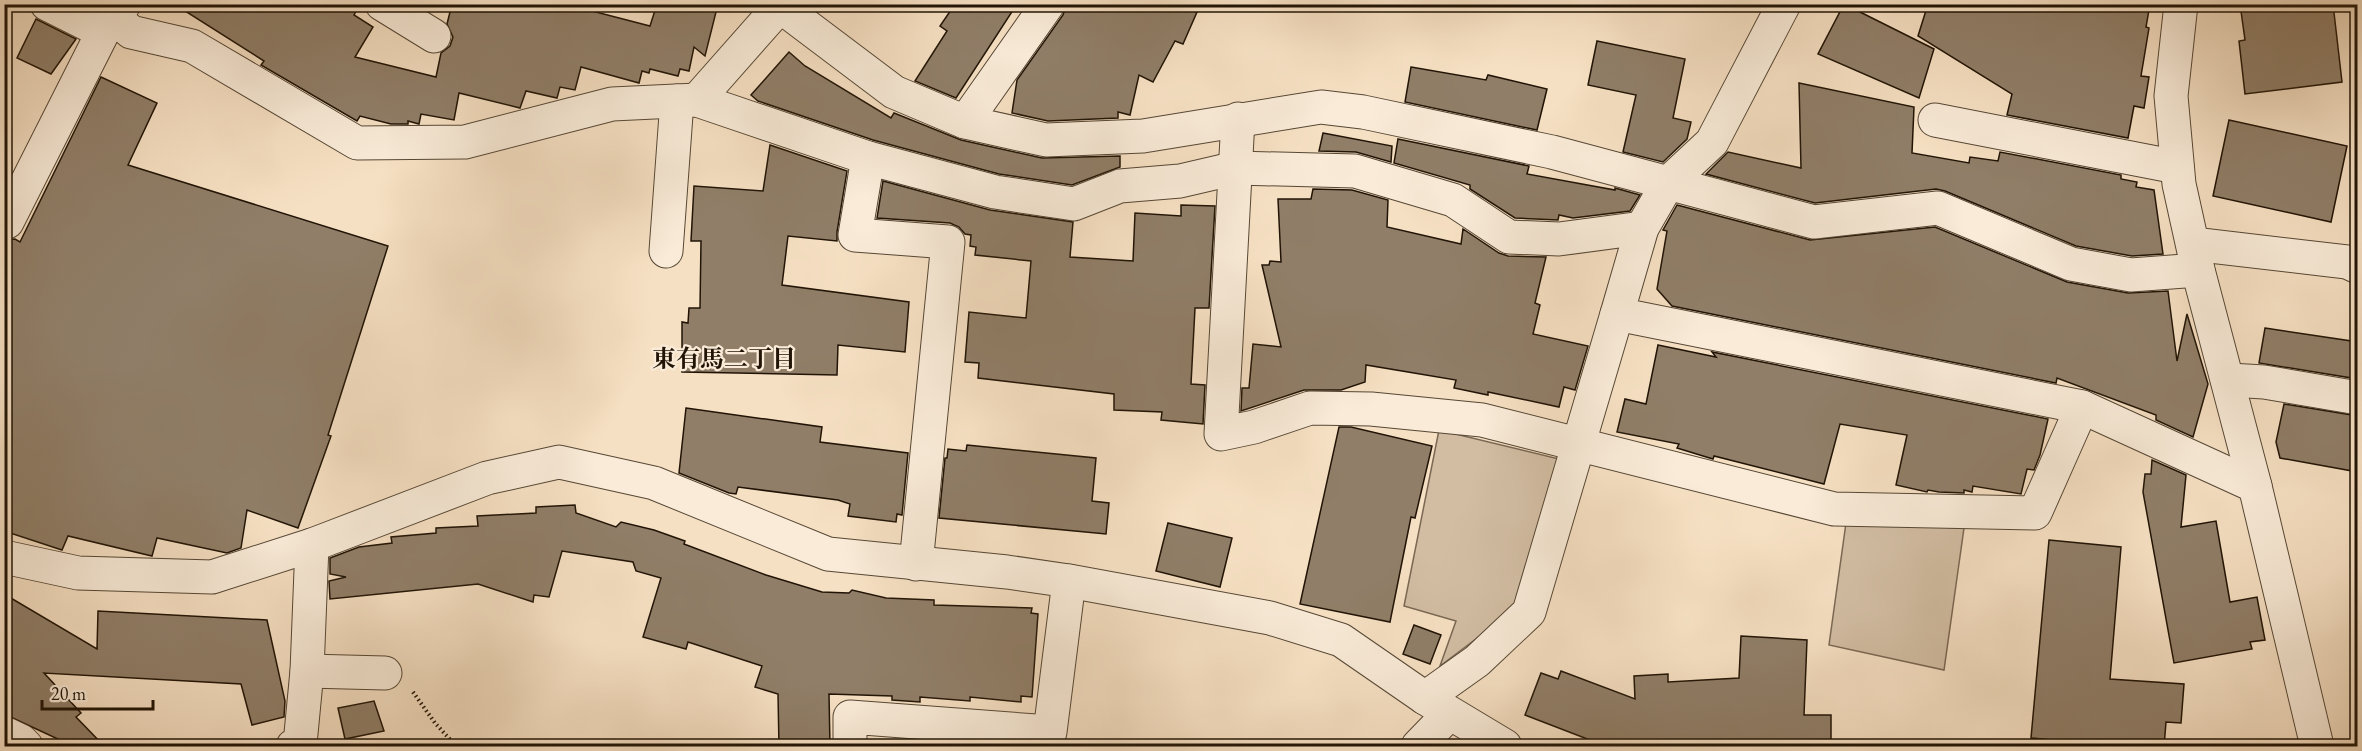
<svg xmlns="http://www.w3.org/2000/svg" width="2362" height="751" font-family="'EB Garamond','Noto Serif JP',serif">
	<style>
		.green { fill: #d2bda3; stroke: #7a6854; stroke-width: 1.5 }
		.building { fill: #907e68; stroke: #211406; stroke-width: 1.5 }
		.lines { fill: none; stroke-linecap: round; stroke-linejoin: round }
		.minor-casing { stroke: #564735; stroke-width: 35 }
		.path { stroke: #211406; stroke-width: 4; stroke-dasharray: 1.5 3; stroke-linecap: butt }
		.minor { stroke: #f9ebd8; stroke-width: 33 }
		.labels { text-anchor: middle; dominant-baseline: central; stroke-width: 4.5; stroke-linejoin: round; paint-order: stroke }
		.neighbourhood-label { font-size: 24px; font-weight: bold; fill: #211406; stroke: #f9ebd8 }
	</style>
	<rect width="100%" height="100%" fill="#f6e0c3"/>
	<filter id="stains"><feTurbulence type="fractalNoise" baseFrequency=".00333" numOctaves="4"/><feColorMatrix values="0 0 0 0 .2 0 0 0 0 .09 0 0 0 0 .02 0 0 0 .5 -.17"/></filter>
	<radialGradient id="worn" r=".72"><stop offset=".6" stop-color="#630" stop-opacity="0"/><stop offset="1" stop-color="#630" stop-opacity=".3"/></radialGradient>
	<g class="green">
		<polygon points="1439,430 1563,460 1517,608 1440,666 1456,621 1404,606"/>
		<polygon points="1846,523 1964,528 1944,670 1829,645"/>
	</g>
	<g class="building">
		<polygon points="174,4 360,4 354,15 373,27 355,57 436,77 441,53 450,46 453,37 447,24 452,4 593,4 592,11 650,26 657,4 718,4 705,56 694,47 689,71 680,69 678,76 650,69 649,73 642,71 639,83 581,67 575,90 560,87 557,98 526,91 520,108 459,93 454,120 421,114 419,124 408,121 408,124 391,124 360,116 357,121 261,65 264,61"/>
		<polygon points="955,4 1017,4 956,98 915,81 947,31 940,26"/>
		<polygon points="1067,4 1182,4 1197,12 1183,44 1175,41 1153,82 1139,75 1130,115 1118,112 1118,118 1048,121 1012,113 1017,80 1063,15"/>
		<polygon points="1844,4 1934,49 1919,98 1818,54"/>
		<polygon points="1928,4 2150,4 2146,27 2149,28 2141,76 2149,77 2144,108 2134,106 2128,138 2007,115 2012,94 1918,36"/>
		<polygon points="2240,4 2333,4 2342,82 2245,94 2239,41 2245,40"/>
		<polygon points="36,19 76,39 51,74 17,58"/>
		<polygon points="1597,41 1685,59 1673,118 1691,122 1687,139 1663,162 1623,152 1636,95 1588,85"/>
		<polygon points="789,52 805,66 891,118 894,113 961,140 1042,158 1120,156 1120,167 1072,185 999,174 873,140 758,101 751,95"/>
		<polygon points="1411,67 1486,80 1488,75 1547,89 1537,130 1405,102"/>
		<polygon points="101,77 157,103 128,165 388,246 328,435 331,436 298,528 247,510 241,548 227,553 157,538 152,556 68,536 62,550 4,531 4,240 15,239 20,242"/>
		<polygon points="1799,83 1914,107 1912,153 1969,163 1970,157 1998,161 2000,152 2121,175 2121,179 2137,182 2136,187 2154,190 2163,254 2132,256 2076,246 1945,191 1936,189 1815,203 1706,174 1728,152 1801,168"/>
		<polygon points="2229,120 2347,146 2331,222 2213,196"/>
		<polygon points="1323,133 1392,146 1391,162 1356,152 1319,151"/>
		<polygon points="1398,139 1529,166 1527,174 1615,190 1615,188 1640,195 1630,211 1573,218 1559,215 1558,220 1515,218 1470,189 1470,185 1394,163"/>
		<polygon points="770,145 847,171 837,232 837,241 788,236 782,285 909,302 905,352 838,345 837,375 682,372 682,322 688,323 689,308 700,308 701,241 691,241 694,186 763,191"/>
		<polygon points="883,181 990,210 1073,222 1070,257 1133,261 1135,213 1181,216 1181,205 1215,206 1209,308 1195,308 1191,384 1205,385 1203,424 1161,420 1162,412 1114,410 1114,394 978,378 979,363 965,362 969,312 1026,318 1031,261 975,255 976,247 970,246 971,235 965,234 959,227 950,223 877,218"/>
		<polygon points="1313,189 1352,190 1388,200 1387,227 1461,244 1463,229 1499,253 1508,256 1546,257 1535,303 1540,305 1533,334 1588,346 1575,390 1564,387 1559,407 1488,392 1488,395 1454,388 1456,380 1366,365 1365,382 1341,390 1304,390 1241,411 1242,388 1249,388 1253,344 1281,347 1262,265 1269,265 1270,261 1281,262 1278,199 1311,199"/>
		<polygon points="1677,205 1810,240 1935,227 2067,282 2128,293 2168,291 2177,361 2187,314 2208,384 2193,437 2156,420 2156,415 2057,378 2056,383 1672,306 1657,289 1667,231 1663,230"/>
		<polygon points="2265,328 2358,342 2358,379 2259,363"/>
		<polygon points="1658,345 1716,357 1712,352 2048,419 2040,455 2034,470 2027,469 2021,494 1973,486 1972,492 1964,490 1964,493 1939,492 1928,490 1927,492 1896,485 1907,435 1840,424 1824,484 1714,456 1713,459 1677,448 1679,444 1617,432 1625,399 1646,404"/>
		<polygon points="2284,404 2358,416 2358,472 2280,458 2276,442"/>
		<polygon points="686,408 822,427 820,442 908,453 902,515 897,514 896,522 848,516 850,504 838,500 738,487 736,494 729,493 679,473"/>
		<polygon points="1339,427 1351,427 1432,446 1415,518 1411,517 1390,622 1300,604"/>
		<polygon points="967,445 1096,458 1092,501 1109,503 1106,534 939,518 945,458 947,458 948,449 966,451"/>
		<polygon points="2152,460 2186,475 2181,527 2216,521 2230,602 2257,597 2265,640 2250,642 2252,649 2174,663 2143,492 2145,474 2151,474"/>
		<polygon points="575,505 576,513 616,527 621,522 654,530 685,541 684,544 766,575 822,592 849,593 852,590 886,598 934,600 934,605 1032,608 1031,613 1038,614 1032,697 1021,696 1021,702 970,697 970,701 920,697 920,702 892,700 892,696 829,694 830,747 779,747 778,694 755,687 762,666 688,642 686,649 643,637 661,578 636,571 633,562 562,551 549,597 534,595 533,602 478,584 330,599 329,581 346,577 330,574 330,558 359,547 392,543 391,537 436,533 436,528 478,526 477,516 536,513 536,507"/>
		<polygon points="1168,523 1232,538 1220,587 1156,571"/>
		<polygon points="2049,540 2121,547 2110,679 2184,684 2181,723 2166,722 2164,747 2123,747 2031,738"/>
		<polygon points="4,594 97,649 98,611 267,620 285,701 284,717 252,725 241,684 44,673 81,713 76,717 105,747 75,747 4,714"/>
		<polygon points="1414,625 1441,635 1430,664 1403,654"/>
		<polygon points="1741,636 1807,640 1804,715 1831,715 1831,747 1608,747 1525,715 1541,673 1558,679 1561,671 1635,699 1634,676 1668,674 1668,682 1739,678"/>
		<polygon points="374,701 384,731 345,739 338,708"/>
	</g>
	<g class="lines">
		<defs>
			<g id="minor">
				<polyline points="47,4 103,32"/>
				<polyline points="382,4 434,36"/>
				<polyline points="1784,4 1712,142 1668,183 1642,228 1617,314 2082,407 2255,486"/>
				<polyline points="2181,4 2171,96 2179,184 2198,270 2255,486 2317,746"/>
				<polyline points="115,18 131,32 192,46 357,143 465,142 612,104 697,100 868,158 995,192 1074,204 1120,186 1180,181 1236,168 1355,171 1453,200 1509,237 1559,239 1642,228"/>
				<polyline points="697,100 780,6 894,92 965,122 1046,140 1143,136 1321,107 1363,112 1552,152 1814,222 1938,208 2071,264 2131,275 2198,270"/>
				<polyline points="1238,119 1221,434 1254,427 1310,408 1371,409 1482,420 1834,509 2035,513 2082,407"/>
				<polyline points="1935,120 2177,167"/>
				<polyline points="965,122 1048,4"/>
				<polyline points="868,158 855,235 948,242 916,564"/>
				<polyline points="7,222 103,32 124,4"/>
				<polyline points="2193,244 2347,262 2358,267"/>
				<polyline points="666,251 677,101"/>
				<polyline points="2229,380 2264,382 2358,398"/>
				<polyline points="4,557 78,573 212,577 312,545 487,478 559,462 654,483 828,554 1007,572 1069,581 1270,618 1341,640 1425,698 1505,746"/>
				<polyline points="307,671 385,673"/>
				<polyline points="1425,698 1477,661 1529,612 1617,314"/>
				<polyline points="4,733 21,741 26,746"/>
				<polyline points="293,746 300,744 307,671 312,545"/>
				<polyline points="850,746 850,717 1050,732 1069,581"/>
				<polyline points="1418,746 1449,714"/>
			</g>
		</defs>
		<use href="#minor" class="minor-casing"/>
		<polyline class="path" points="413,692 435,723 456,746"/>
		<use href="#minor" class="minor"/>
	</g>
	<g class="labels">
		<g class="neighbourhood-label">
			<text x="724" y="358">東有馬二丁目</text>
		</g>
	</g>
	<rect width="2362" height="751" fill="none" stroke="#f6e0c3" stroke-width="24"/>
	<rect x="6" y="6" width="2350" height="739" fill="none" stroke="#211406" stroke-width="3"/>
	<rect x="12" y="12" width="2338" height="727" fill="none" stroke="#211406" stroke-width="1.5"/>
	<path d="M42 700v9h111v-9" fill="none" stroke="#211406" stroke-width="3"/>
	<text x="51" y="700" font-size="18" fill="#211406" stroke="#f9ebd8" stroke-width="4.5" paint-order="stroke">20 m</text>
	<rect width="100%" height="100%" filter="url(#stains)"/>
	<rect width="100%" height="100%" fill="url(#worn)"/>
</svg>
